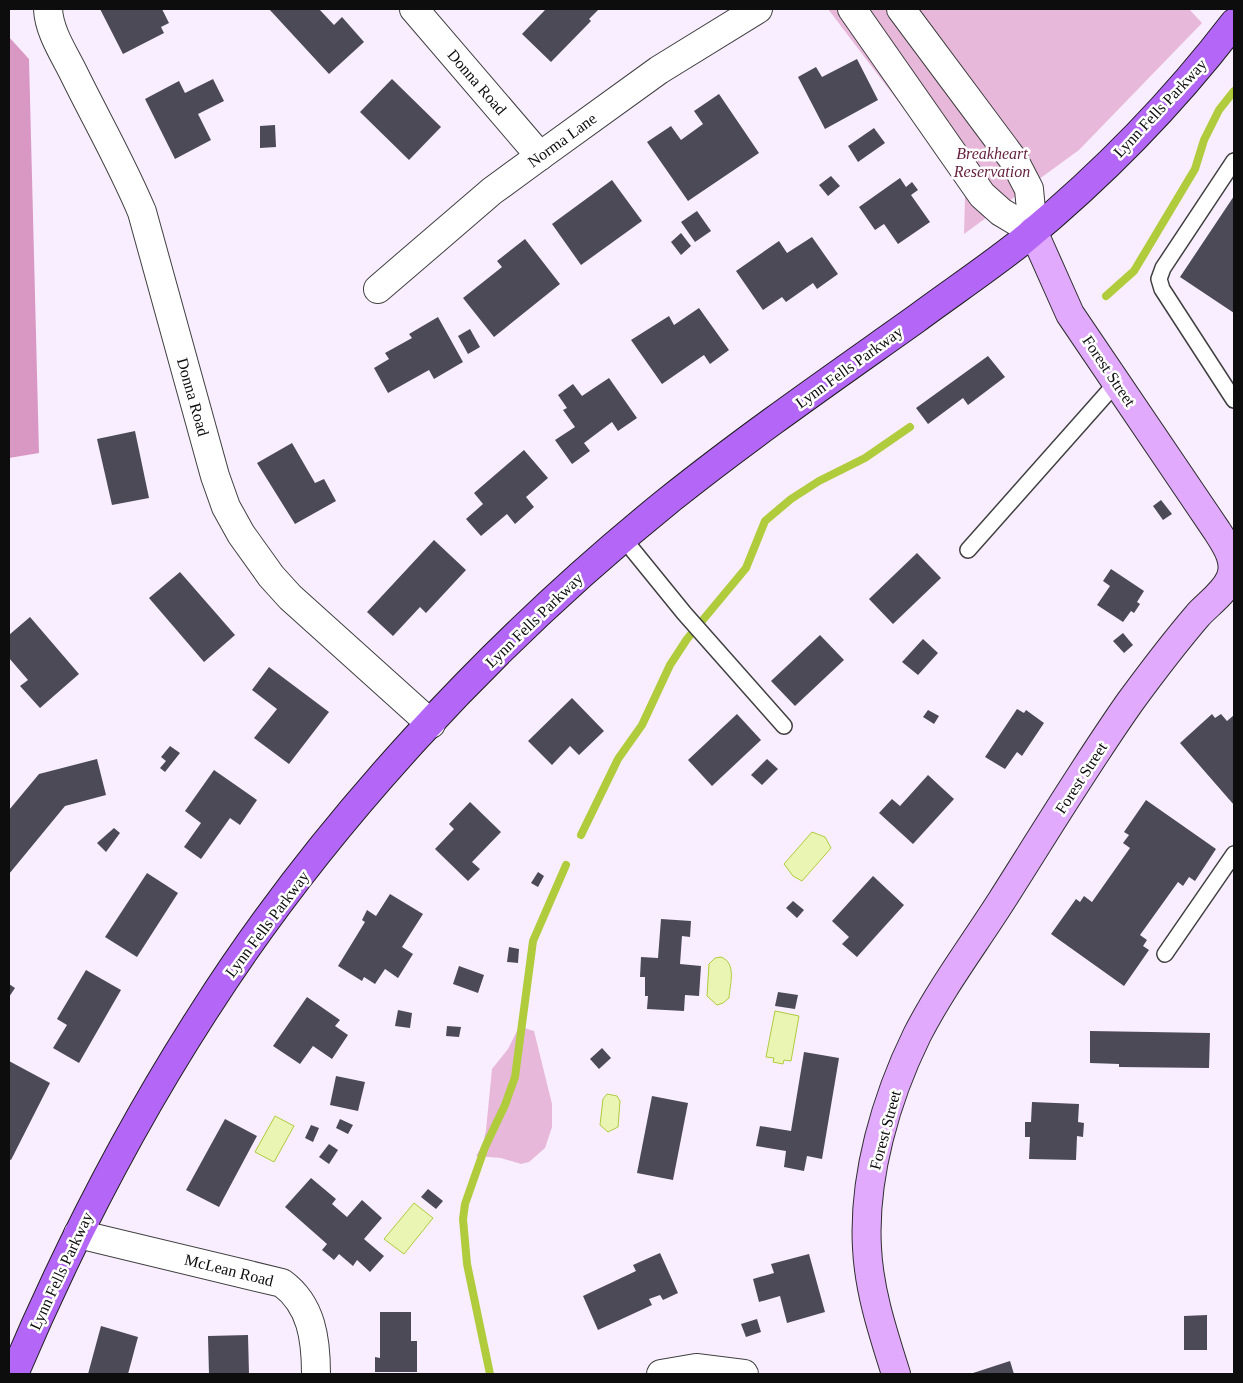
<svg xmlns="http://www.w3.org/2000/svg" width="1243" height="1383" font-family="'Times New Roman',serif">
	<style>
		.green { fill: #e8b8db }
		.forest { fill: #d998c3 }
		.water { fill: #eaf5b4; stroke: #b0cb3c }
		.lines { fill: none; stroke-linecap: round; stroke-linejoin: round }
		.stream { stroke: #b0cb3c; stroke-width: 8 }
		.building { fill: #4c4a56 }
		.lane-casing { stroke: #404040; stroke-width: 18 }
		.street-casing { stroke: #404040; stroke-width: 30 }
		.secondary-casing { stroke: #2f2f2f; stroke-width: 30 }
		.primary-casing { stroke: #1e1e1e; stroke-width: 30 }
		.lane { stroke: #fff; stroke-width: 15 }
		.street { stroke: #fff; stroke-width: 28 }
		.secondary { stroke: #e2aafd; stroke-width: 28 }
		.primary { stroke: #b467f6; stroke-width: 28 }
		.labels { text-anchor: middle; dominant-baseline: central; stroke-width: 5; stroke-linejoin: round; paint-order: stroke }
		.street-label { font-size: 16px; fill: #0d0d0d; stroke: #fff }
		.park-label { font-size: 16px; font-style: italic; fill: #641f3c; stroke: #fff }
	</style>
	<rect width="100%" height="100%" fill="#f8eeff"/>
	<g class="green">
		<polygon points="828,9 1189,9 1202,23 1079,150 964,234 965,196 923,134"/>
		<polygon points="524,1028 534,1031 552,1104 552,1127 545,1148 529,1162 521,1164 501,1158 476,1156 483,1144 486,1130 492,1069 508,1049 518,1029"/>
	</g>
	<polygon class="forest" points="9,37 29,59 39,453 9,458"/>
	<g class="water">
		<polygon points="812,832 825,837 831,848 802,881 793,876 784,864"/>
		<path d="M 721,957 C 737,963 730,984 729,998 L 723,1003 L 717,1005 L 707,996 L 709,964 L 715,958 Z"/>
		<polygon points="775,1011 799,1016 791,1061 784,1060 783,1064 773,1062 774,1058 766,1057"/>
		<polygon points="607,1094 617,1096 620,1101 618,1127 608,1132 600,1125 603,1099"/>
		<polygon points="275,1116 294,1126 274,1162 255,1152"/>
		<polygon points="414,1203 433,1218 404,1254 384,1239"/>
	</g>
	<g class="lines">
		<g class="stream">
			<polyline points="1106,296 1134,271 1195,169 1204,140 1219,110 1234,91"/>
			<polyline points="581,835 618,759 642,725 670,665 687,639 746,568 765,521 791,499 819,481 865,458 910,427"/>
			<polyline points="490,1374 467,1264 463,1219 465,1204 485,1147 505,1105 515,1077 533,941 566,865"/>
		</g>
	</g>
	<g class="building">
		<polygon points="100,9 162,9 169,23 161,27 164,33 123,54"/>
		<polygon points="269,9 319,9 334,25 342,17 364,42 329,74"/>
		<polygon points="543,9 599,9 589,19 591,21 551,62 522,34 545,10"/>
		<polygon points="857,59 878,100 825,129 798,77 816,67 822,77"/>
		<polygon points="213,79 224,101 198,114 211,140 175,159 145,99 179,81 185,93"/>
		<polygon points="392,79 441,127 409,160 360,112"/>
		<polygon points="719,94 759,153 688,201 647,142 671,126 681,140 703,124 694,111"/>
		<polygon points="275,125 276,147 260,148 260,126"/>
		<polygon points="874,128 885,143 858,162 848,146"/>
		<polygon points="831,176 840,186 828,196 819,185"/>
		<polygon points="900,178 906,187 912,182 918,190 911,195 930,222 898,244 884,224 875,230 859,207"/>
		<polygon points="612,180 642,221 581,265 552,224"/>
		<polygon points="1234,196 1234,313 1180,277"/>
		<polygon points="697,211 711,231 695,242 681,222"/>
		<polygon points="681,233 691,246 681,255 671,242"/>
		<polygon points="812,237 838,274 817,289 813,283 786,302 782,297 763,310 736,271 779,241 787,253"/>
		<polygon points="525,239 560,284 494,337 463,298 502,267 497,261"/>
		<polygon points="699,308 729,350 710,364 704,355 662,384 631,340 669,316 674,325"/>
		<polygon points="438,317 463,362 434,379 429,370 388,393 374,368 389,359 385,353 412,338 409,334"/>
		<polygon points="470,329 480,347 468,354 458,336"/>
		<polygon points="988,356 1005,377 968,405 963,398 928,424 916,408"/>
		<polygon points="609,378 637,418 618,431 612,422 584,443 590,451 572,464 555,440 575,427 563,410 567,408 558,395 573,384 582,396"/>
		<polygon points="135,431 149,498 112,505 97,439"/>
		<polygon points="292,443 315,483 324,479 336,501 295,524 257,463"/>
		<polygon points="524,450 548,478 526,497 534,507 515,524 507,514 481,536 466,519 483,504 474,493"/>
		<polygon points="1161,500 1172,514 1163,520 1153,506"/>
		<polygon points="434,540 466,570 426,613 420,607 393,636 367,612"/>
		<polygon points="917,553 941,578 893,624 869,599"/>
		<polygon points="1111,569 1144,591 1137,602 1140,604 1134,613 1131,611 1123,622 1097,605 1110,586 1103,581"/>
		<polygon points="180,572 235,635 204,662 149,598"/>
		<polygon points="30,617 79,674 40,708 20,686 28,680 9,658 9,635"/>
		<polygon points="1123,633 1133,645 1124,653 1113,641"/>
		<polygon points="820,635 844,660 795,706 771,681"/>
		<polygon points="923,639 938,653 918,675 902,662"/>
		<polygon points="269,667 329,712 289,764 254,738 277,709 252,690"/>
		<polygon points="572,698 604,731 579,755 570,746 552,765 528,741"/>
		<polygon points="1017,709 1024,713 1026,710 1044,723 1022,756 1017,752 1005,769 985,757"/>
		<polygon points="928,710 939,716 934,724 923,717"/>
		<polygon points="737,714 761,740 712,786 688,760"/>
		<polygon points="1212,714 1215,718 1221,714 1227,721 1234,715 1234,805 1180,743"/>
		<polygon points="170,746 180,753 165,772 160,768 166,761 161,757"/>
		<polygon points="97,759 106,795 65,806 9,874 9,810 39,774"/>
		<polygon points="767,759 778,769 762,785 751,775"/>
		<polygon points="214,770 257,800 240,825 230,818 201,859 184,847 201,823 185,811"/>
		<polygon points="928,775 954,799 913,844 879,813 892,799 900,806"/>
		<polygon points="1146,800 1216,849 1195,881 1189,877 1183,886 1178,882 1140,935 1147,940 1143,946 1149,950 1124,986 1051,934 1076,899 1080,902 1084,896 1092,902 1130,848 1123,843 1129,835 1124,832"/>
		<polygon points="470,802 501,832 472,862 480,869 468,881 435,849 454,829 449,824"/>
		<polygon points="114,828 120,833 106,852 97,843"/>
		<polygon points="538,872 544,876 538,887 531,883"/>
		<polygon points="147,873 178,893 137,957 105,937"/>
		<polygon points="873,876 904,905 857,957 842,944 849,937 832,921"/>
		<polygon points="390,894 423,914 402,947 413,954 398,978 385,969 375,984 364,977 362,981 338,966 365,922 362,920 367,910 376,916"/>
		<polygon points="793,901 804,910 797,918 786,908"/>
		<polygon points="661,919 691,921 690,937 682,936 680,964 701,966 699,996 685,995 684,1011 647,1009 648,996 645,996 645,977 640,977 641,957 658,958"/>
		<polygon points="509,947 519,949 518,963 507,962"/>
		<polygon points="459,966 484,975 478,993 453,984"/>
		<polygon points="86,970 121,990 79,1063 53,1048 67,1025 57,1019"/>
		<polygon points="9,984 15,988 9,997"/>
		<polygon points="778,992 798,995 795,1009 775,1006"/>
		<polygon points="307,997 340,1020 335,1026 348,1035 332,1059 313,1046 300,1064 273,1046"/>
		<polygon points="398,1010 412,1013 410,1028 395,1026"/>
		<polygon points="447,1026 461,1027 459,1037 446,1036"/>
		<polygon points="1090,1031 1210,1033 1209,1068 1119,1067 1119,1064 1090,1063"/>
		<polygon points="602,1048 611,1058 599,1069 590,1059"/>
		<polygon points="804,1052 839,1058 822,1159 807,1156 804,1171 784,1167 786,1151 756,1146 760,1126 791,1131"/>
		<polygon points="9,1061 50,1083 11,1160 9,1159"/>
		<polygon points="336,1076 365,1082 358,1111 330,1105"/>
		<polygon points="652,1096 688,1103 673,1180 637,1173"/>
		<polygon points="1032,1102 1079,1104 1078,1122 1084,1123 1083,1137 1077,1136 1076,1160 1029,1159 1030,1137 1025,1137 1025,1122 1031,1122"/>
		<polygon points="225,1119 257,1136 219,1207 186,1190"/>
		<polygon points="340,1119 353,1125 348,1134 336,1128"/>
		<polygon points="311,1125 319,1128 313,1142 305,1138"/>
		<polygon points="329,1144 338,1150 329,1164 319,1157"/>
		<polygon points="311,1178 336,1199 332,1204 347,1217 362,1200 382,1218 364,1239 384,1256 370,1272 357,1260 353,1266 339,1254 334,1260 322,1250 327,1244 285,1207"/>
		<polygon points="428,1189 443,1201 436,1209 421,1197"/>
		<polygon points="660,1253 678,1293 663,1300 660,1295 649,1299 652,1305 598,1330 583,1296 636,1271 633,1265"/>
		<polygon points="809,1254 825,1312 787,1323 780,1296 759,1302 753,1279 774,1273 771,1264"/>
		<polygon points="380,1312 411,1312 411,1341 417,1341 417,1372 375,1372 375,1357 380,1358"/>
		<polygon points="1207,1315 1207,1350 1184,1350 1184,1316"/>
		<polygon points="757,1319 761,1332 746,1337 741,1324"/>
		<polygon points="101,1326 138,1337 128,1374 88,1374"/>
		<polygon points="248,1335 249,1374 209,1374 208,1336"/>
		<polygon points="1010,1361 1014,1374 970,1374"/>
	</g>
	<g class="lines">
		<defs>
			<g id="lane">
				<polyline points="1234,161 1163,268 1159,279 1162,289 1234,400"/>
				<polyline points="623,538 684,613 784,726"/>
				<polyline points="968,550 1117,382"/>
				<polyline points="1165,954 1234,854"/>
			</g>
			<g id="street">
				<path d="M 48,9 C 49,31 63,52 73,72 C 96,119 122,164 142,212 L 215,476 L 226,507 L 241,534 L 271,576 L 290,597 L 431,724"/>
				<polyline points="414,9 540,156"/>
				<polyline points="852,9 982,195 1001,212 1033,231"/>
				<polyline points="901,9 1015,162 1029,189 1033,231"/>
				<polyline points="378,289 492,191 540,156 659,70 758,9"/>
				<path d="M 78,1234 L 282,1283 C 312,1305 316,1340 316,1374"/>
				<polyline points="661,1374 696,1368 744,1374"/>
			</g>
			<path id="secondary" d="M 896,1374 C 883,1333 869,1291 867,1248 C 863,1177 886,1098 917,1035 C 941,988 974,944 1002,900 C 1044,834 1085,766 1130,702 C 1152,672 1174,643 1198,615 C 1208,604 1224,593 1230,579 C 1238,562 1226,545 1217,531 L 1070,314 L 1033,231"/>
			<path id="primary" d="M 14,1374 C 67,1249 129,1128 203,1013 C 323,824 495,640 669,500 C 749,436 833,378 916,319 C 951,293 987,269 1021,242 C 1100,177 1172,104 1234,23"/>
		</defs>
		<use href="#lane" class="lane-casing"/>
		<use href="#street" class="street-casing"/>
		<use href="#secondary" class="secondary-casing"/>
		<use href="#primary" class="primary-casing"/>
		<use href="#lane" class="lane"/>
		<use href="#street" class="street"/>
		<use href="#secondary" class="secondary"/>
		<use href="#primary" class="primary"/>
	</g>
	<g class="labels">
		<g class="street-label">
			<text transform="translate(477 82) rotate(49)">Donna Road</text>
			<text transform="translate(1160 108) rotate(-47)">Lynn Fells Parkway</text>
			<text transform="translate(562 140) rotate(-36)">Norma Lane</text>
			<text transform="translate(849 367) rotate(-36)">Lynn Fells Parkway</text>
			<text transform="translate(1109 371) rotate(56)">Forest Street</text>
			<text transform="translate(193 397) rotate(74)">Donna Road</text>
			<text transform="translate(534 620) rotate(-44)">Lynn Fells Parkway</text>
			<text transform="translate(1081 778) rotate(-57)">Forest Street</text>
			<text transform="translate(267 924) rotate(-53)">Lynn Fells Parkway</text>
			<text transform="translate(885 1130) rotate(-75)">Forest Street</text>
			<text transform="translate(229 1270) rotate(14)">McLean Road</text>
			<text transform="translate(61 1271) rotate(-65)">Lynn Fells Parkway</text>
		</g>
		<g class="park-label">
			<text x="992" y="153">Breakheart<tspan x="992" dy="18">Reservation</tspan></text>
		</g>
	</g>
	<rect width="1243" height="1383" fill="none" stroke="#0d0d0d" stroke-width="20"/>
</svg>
